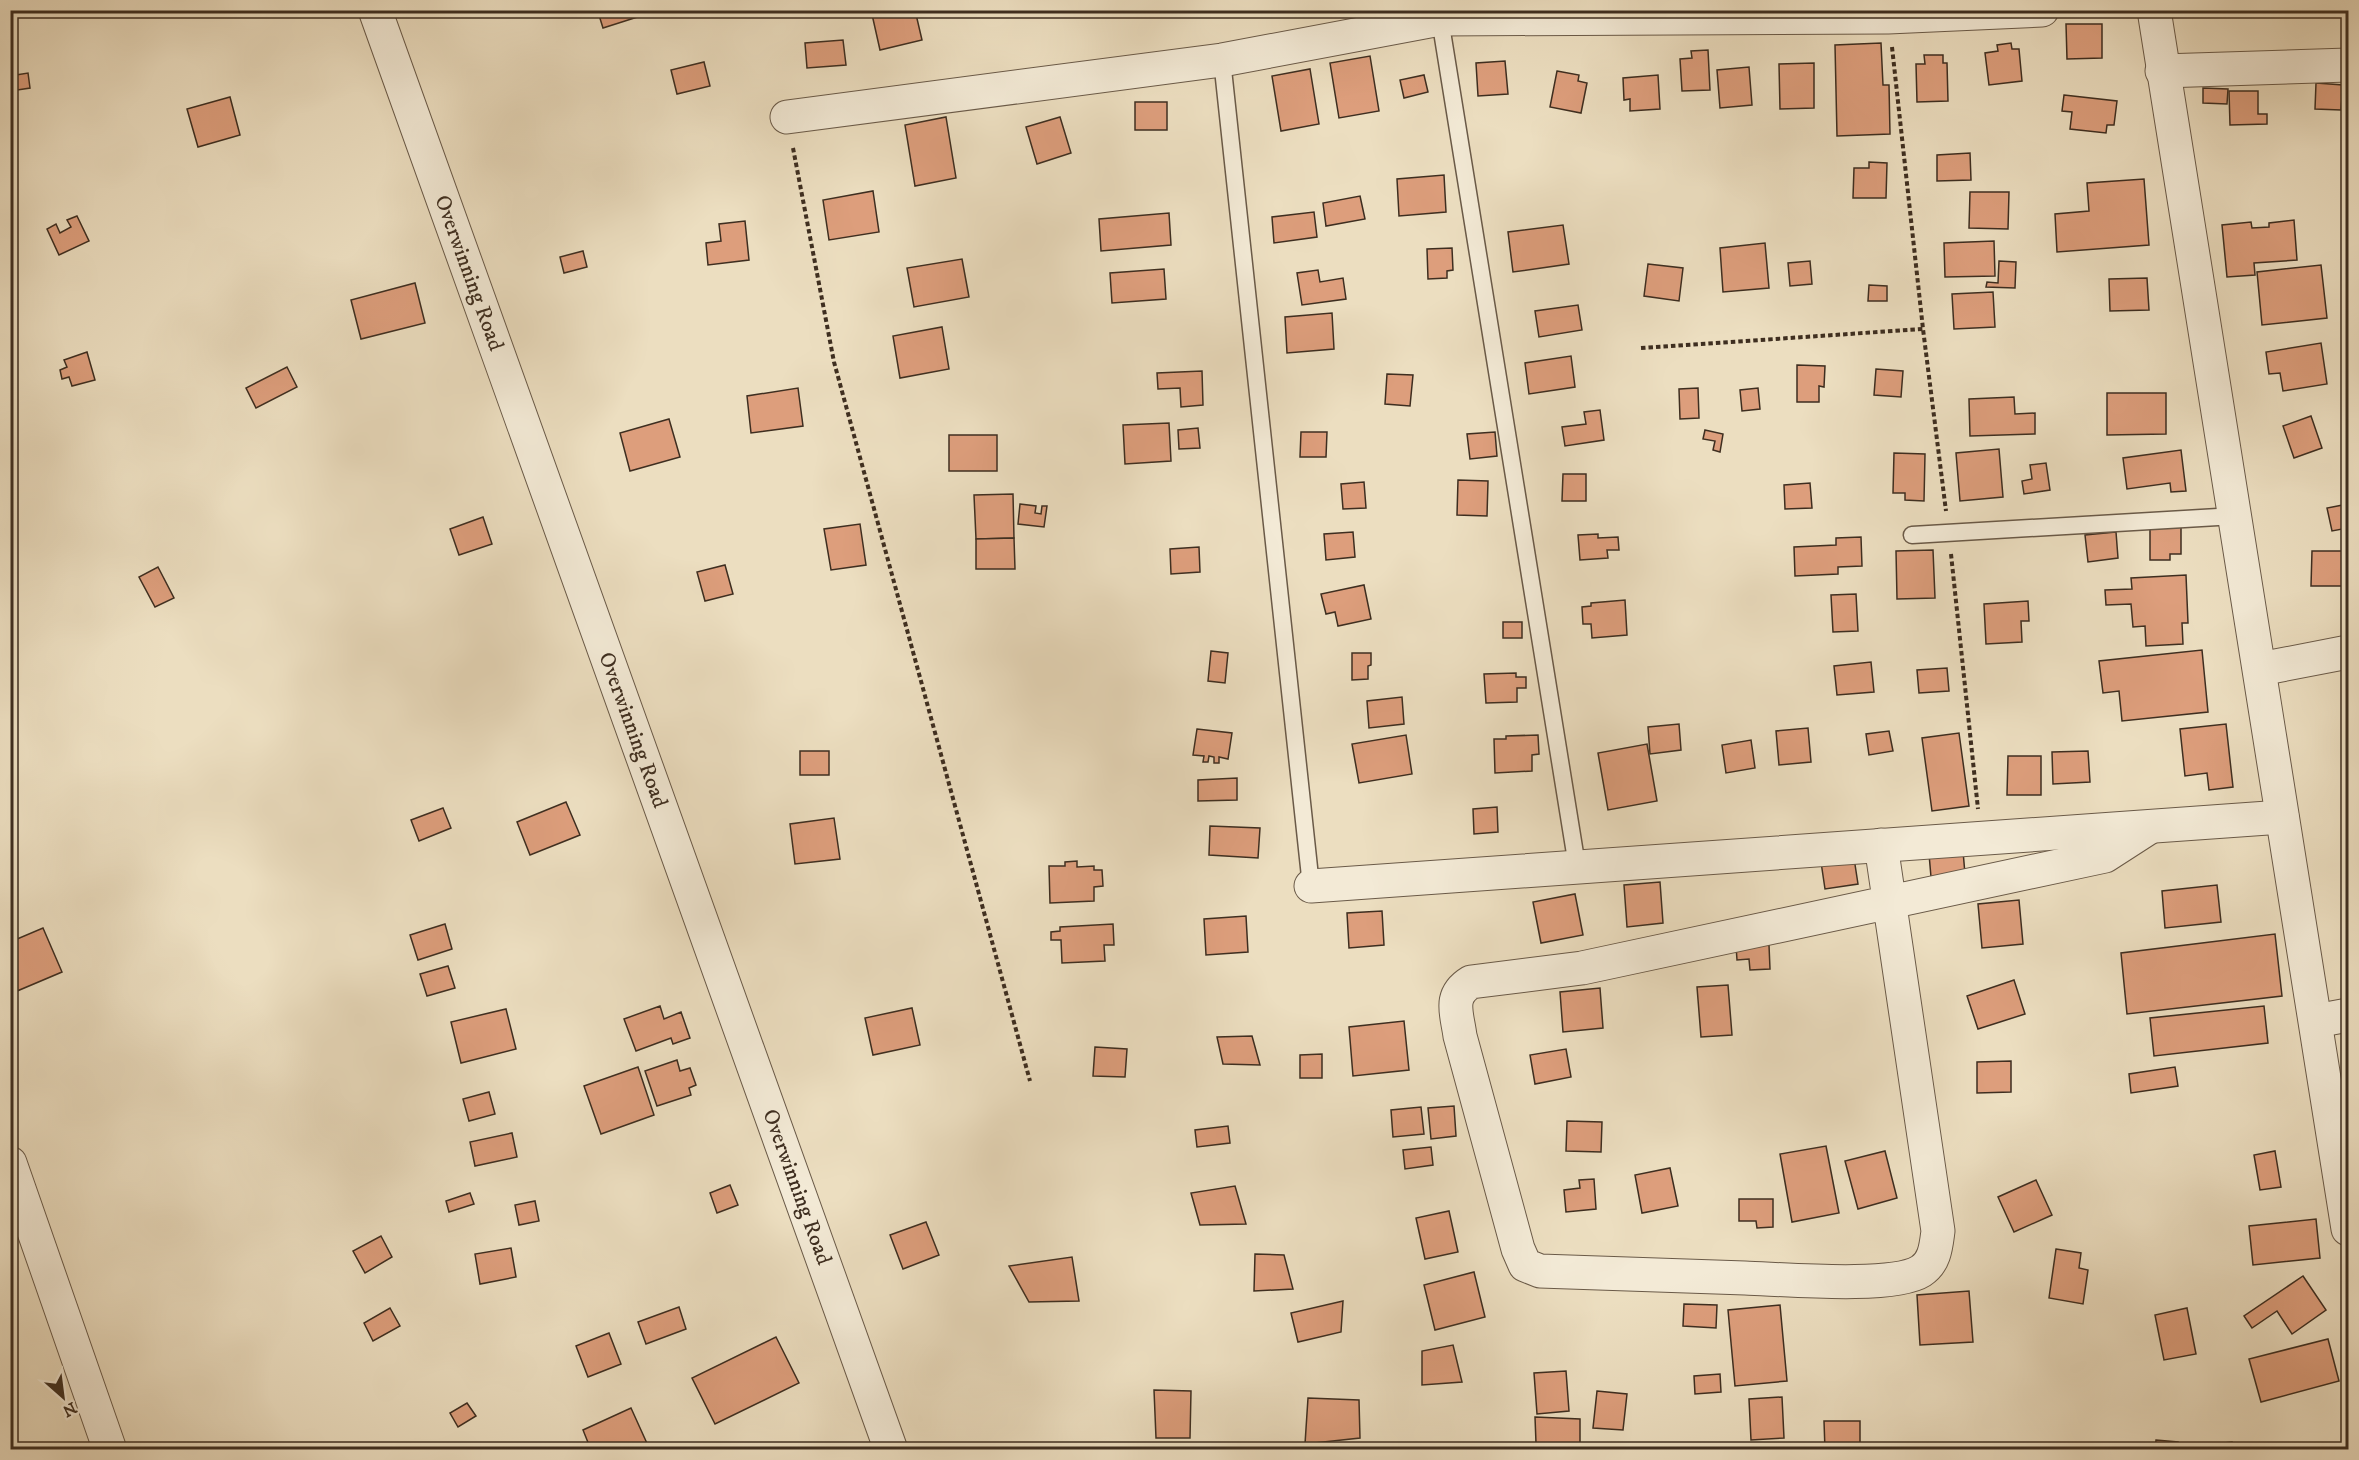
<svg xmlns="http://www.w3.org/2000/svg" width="2359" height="1460" font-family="'IM FELL DW Pica',serif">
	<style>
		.building { fill: #dd9e7c; stroke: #3e2e20; stroke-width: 1.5 }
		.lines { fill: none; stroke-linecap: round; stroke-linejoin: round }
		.lane-casing { stroke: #6a5a48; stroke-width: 19 }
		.street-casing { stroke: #6a5a48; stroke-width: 35 }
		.path { stroke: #3e2e20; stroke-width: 4; stroke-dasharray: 4.5 3; stroke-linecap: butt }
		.lane { stroke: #f3ead6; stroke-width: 16 }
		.street { stroke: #f3ead6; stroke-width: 33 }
		.labels { text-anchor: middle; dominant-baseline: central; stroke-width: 5; stroke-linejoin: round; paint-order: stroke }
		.street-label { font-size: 22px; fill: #3e2e20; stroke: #f3ead6 }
	</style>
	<rect width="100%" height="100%" fill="#ecdec0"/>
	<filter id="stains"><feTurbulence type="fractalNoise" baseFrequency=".00333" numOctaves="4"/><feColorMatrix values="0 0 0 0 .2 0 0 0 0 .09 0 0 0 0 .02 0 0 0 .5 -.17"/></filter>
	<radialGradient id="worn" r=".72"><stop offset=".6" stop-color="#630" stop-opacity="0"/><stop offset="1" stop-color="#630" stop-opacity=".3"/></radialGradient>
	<g class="building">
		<polygon points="587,10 646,10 647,14 603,28 598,12 588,15"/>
		<polygon points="871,10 915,10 922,40 880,50"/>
		<polygon points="2066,24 2102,24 2102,58 2067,59"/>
		<polygon points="843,40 846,65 807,68 805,43"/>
		<polygon points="1881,43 1883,85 1889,85 1890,134 1837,136 1835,45"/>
		<polygon points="2011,43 2012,49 2019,49 2022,81 1989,85 1985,53 1998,51 1997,45"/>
		<polygon points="1708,50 1710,90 1682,91 1680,59 1692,58 1691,51"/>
		<polygon points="1924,55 1943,55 1943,63 1947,63 1948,101 1917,102 1916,64 1925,64"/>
		<polygon points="1370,56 1379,111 1339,118 1330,63"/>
		<polygon points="1505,61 1508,94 1478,96 1476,63"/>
		<polygon points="704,62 710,86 677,94 671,70"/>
		<polygon points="1814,63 1814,108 1780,109 1779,64"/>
		<polygon points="1749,67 1752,105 1720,108 1717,70"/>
		<polygon points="1310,69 1319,124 1281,131 1272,76"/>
		<polygon points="1557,71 1579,75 1578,81 1587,83 1581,113 1550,107"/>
		<polygon points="28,73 30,88 11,91 10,76"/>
		<polygon points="1424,75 1428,92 1404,98 1400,80"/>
		<polygon points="1658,75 1660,109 1630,111 1630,99 1624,100 1623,78"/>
		<polygon points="2316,83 2343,85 2341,110 2315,109"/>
		<polygon points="2203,88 2228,89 2227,104 2203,103"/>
		<polygon points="2229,91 2258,91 2258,114 2267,114 2267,124 2230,125"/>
		<polygon points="2064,95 2117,101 2114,125 2107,125 2106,133 2070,129 2072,112 2062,111"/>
		<polygon points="230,97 240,135 198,147 187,109"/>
		<rect x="1135" y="102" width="32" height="28"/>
		<polygon points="946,117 956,178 915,186 905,125"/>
		<polygon points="1060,117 1071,153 1037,164 1026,127"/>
		<polygon points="1970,153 1971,180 1937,181 1937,155"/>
		<polygon points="1869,162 1887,163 1886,198 1853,198 1854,168 1869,168"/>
		<polygon points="1444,175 1446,212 1399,216 1397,179"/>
		<polygon points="2144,179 2149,245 2057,252 2055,214 2089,211 2087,183"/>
		<polygon points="873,191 879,232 829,240 823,200"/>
		<polygon points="1970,192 2009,192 2008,229 1969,228"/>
		<polygon points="1360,196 1365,219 1326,226 1323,203"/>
		<polygon points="1314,212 1317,237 1274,243 1272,217"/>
		<polygon points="1169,213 1171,245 1101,251 1099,219"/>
		<polygon points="77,216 89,241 59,255 47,229 56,224 60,233 71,227 67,220"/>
		<polygon points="2294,220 2297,260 2254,263 2255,275 2227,277 2222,225 2251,222 2252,228 2269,227 2269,223"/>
		<polygon points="745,221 749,260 708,265 706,243 721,241 719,224"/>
		<polygon points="1563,225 1569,264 1513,272 1508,232"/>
		<polygon points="1994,241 1995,276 1945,277 1944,243"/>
		<polygon points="1765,243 1769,288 1723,292 1720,248"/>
		<polygon points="1452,248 1453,270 1447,271 1447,278 1428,279 1427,249"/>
		<polygon points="583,251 587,267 564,273 560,257"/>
		<polygon points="962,259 969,297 914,307 907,268"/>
		<polygon points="1810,261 1812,284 1790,286 1788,263"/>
		<polygon points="1999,261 2016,262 2015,288 1986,287 1987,282 1998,283"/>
		<polygon points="1648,264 1683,268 1679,301 1644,296"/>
		<polygon points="2321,265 2327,318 2262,325 2257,272"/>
		<polygon points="1164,269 1166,299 1112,303 1110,273"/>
		<polygon points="1318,270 1320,282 1343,278 1346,299 1302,305 1297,273"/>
		<polygon points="2147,278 2149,310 2110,311 2109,279"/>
		<polygon points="415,283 425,323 361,339 351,300"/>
		<polygon points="1869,285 1887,286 1887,301 1868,301"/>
		<polygon points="1993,292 1995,327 1954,329 1952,294"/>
		<polygon points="1578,305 1582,330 1539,337 1535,311"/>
		<polygon points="1332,313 1334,349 1287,353 1285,317"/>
		<polygon points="942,327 949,369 900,378 893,336"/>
		<polygon points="2321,343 2327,384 2283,391 2280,373 2269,374 2266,352"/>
		<polygon points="87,352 95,380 72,386 69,377 62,379 60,370 67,367 64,360"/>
		<polygon points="1571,356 1575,387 1529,394 1525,363"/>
		<polygon points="1797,365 1825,366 1824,387 1819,386 1819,402 1797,402"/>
		<polygon points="287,367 297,387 256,408 246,388"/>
		<polygon points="1876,369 1903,371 1901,397 1874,395"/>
		<polygon points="1202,371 1203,405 1181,407 1180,388 1158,389 1157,373"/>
		<polygon points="1387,374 1413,375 1410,406 1385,404"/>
		<polygon points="798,388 803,426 751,433 747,396"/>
		<polygon points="1698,388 1699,418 1680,419 1679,389"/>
		<polygon points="1758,388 1760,409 1742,411 1740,390"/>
		<polygon points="2107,393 2166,393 2166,434 2107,435"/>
		<polygon points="2014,397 2015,414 2035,413 2035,434 1970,436 1969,399"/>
		<polygon points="1600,410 1604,440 1565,446 1562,427 1586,424 1584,412"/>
		<polygon points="2311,416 2322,448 2294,458 2283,426"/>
		<polygon points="669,419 680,457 630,471 620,433"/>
		<polygon points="1169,423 1171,461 1125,464 1123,425"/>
		<polygon points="1198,428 1200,448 1179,449 1178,430"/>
		<polygon points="1705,430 1723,434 1720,452 1713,450 1715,441 1703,439"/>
		<polygon points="1301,432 1327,432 1326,457 1300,457"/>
		<polygon points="1495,432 1497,456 1470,459 1467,434"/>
		<rect x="949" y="435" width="48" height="36"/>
		<polygon points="1999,449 2003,497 1960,501 1956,453"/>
		<polygon points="2181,450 2186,491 2171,492 2170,483 2127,489 2123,458"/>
		<polygon points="1894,453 1925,454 1924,501 1905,500 1905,493 1893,493"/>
		<polygon points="2046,463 2050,490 2024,494 2022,481 2032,479 2030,465"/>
		<polygon points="1563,474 1586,474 1586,501 1562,501"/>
		<polygon points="1458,480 1488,481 1487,516 1457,515"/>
		<polygon points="1364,482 1366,508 1343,509 1341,484"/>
		<polygon points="1810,483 1812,508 1785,509 1784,485"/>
		<polygon points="1013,494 1014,538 976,539 974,495"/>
		<polygon points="1020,504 1036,506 1035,513 1041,514 1042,506 1047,506 1044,527 1018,524"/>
		<polygon points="2348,504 2348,528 2332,531 2327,508"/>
		<polygon points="483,517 492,544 459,555 450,529"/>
		<polygon points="860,524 866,565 831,570 824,529"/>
		<polygon points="2150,527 2181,527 2181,554 2170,554 2170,560 2150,560"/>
		<polygon points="1353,532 1355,557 1326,560 1324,534"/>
		<polygon points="2116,532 2118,558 2088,562 2085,535"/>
		<polygon points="1598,534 1598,538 1618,537 1619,550 1607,550 1608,558 1580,560 1578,535"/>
		<polygon points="1861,537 1862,566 1838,567 1838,574 1795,576 1794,547 1836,545 1836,538"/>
		<polygon points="1014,538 1015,569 976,569 976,539"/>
		<polygon points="1199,547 1200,572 1171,574 1170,549"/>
		<polygon points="1933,550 1935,598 1897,599 1896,551"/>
		<polygon points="2312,551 2342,551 2342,586 2311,586"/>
		<polygon points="725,565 733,594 705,601 697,572"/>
		<polygon points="158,567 174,598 155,607 139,577"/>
		<polygon points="2186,575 2188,623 2182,623 2183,644 2146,646 2145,626 2133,627 2131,604 2106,605 2105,590 2132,589 2131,578"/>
		<polygon points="1364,585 1371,619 1338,626 1335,612 1326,614 1321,594"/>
		<polygon points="1856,594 1858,631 1833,632 1831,595"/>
		<polygon points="1625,600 1627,635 1592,638 1591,624 1583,624 1582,607 1591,606 1591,603"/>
		<polygon points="2028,601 2029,621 2021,621 2022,642 1986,644 1984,604"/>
		<rect x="1503" y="622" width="19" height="16"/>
		<polygon points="2202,650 2208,712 2122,721 2119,691 2103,693 2099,661"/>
		<polygon points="1211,651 1228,653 1225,683 1208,681"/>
		<polygon points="1352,653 1371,653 1371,665 1368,666 1368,679 1352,680"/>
		<polygon points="1871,662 1874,692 1837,695 1834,666"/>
		<polygon points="1947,668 1949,691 1919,693 1917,670"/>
		<polygon points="1516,673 1516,677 1526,677 1526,688 1517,688 1517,702 1486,703 1484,674"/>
		<polygon points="1402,697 1404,724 1369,728 1367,701"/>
		<polygon points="1679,724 1681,750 1650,754 1648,727"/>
		<polygon points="2226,724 2233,787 2209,790 2207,773 2185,776 2180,729"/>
		<polygon points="1808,728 1811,762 1779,765 1776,731"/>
		<polygon points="1197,729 1232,733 1228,759 1219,757 1219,763 1214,763 1214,757 1209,756 1208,762 1203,762 1204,756 1193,755"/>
		<polygon points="1889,731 1893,751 1869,755 1866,734"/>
		<polygon points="1959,733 1969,806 1932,811 1922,738"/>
		<polygon points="1406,735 1412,774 1359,783 1352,744"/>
		<polygon points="1538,735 1539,754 1532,755 1532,771 1495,773 1494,739 1506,739 1506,736"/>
		<rect x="2345" y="737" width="3" height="36"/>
		<polygon points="1751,740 1755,768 1726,773 1722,745"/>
		<polygon points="1647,744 1657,801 1608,810 1598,753"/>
		<rect x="800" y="751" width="29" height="24"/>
		<polygon points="2088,751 2090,782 2053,784 2052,752"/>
		<polygon points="2008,756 2041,756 2041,795 2007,795"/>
		<polygon points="1237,778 1237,800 1198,801 1198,780"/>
		<polygon points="2348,795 2348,842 2347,842 2344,796"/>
		<polygon points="566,802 580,835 530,855 517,822"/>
		<polygon points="1497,807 1498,832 1474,834 1473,809"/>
		<polygon points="443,808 451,828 419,841 411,820"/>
		<polygon points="834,818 840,859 795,864 790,824"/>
		<polygon points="1210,826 1260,828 1258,858 1209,855"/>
		<polygon points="1963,851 1965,874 1931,877 1929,854"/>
		<polygon points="1854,858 1858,884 1825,889 1821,862"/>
		<polygon points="1077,861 1077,867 1094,866 1094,870 1102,870 1103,886 1094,887 1094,901 1050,903 1049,866 1065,866 1065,862"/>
		<polygon points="1660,882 1663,923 1627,927 1624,885"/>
		<polygon points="2217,885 2221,922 2165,928 2162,891"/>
		<polygon points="1575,894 1583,935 1541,943 1533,902"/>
		<polygon points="2019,900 2023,944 1982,948 1978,904"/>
		<polygon points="1382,911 1384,945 1349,948 1347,913"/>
		<polygon points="1246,916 1248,952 1206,955 1204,919"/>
		<polygon points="445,924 452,949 418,960 410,935"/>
		<polygon points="1113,924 1114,945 1104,945 1105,961 1062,963 1061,940 1051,940 1051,932 1060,931 1060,927"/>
		<polygon points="43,928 62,972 10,994 10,942"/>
		<polygon points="2275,934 2282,996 2127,1014 2121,953"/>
		<polygon points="1769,945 1770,969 1750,970 1749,959 1737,960 1736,946"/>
		<polygon points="448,966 455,988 427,996 420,974"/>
		<polygon points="2014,980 2025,1014 1978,1029 1967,996"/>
		<polygon points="1728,985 1732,1035 1701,1037 1697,987"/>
		<polygon points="1600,988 1603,1028 1563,1032 1560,992"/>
		<polygon points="660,1006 664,1019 681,1012 690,1038 673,1044 671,1038 636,1051 624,1019"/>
		<polygon points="2264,1006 2268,1043 2154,1056 2150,1018"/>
		<polygon points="912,1008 920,1045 873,1055 865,1018"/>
		<polygon points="506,1009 516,1049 461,1063 451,1022"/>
		<polygon points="1404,1021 1409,1070 1353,1076 1349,1027"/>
		<polygon points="1252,1036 1260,1065 1223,1064 1217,1037"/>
		<polygon points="1095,1047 1127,1049 1125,1077 1093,1076"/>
		<polygon points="1566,1049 1571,1077 1535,1084 1530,1055"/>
		<polygon points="1322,1054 1322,1078 1300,1078 1300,1055"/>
		<polygon points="677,1060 680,1071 690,1068 696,1085 689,1088 691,1095 657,1106 645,1071"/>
		<polygon points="2011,1061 2011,1092 1977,1093 1977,1062"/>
		<polygon points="638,1067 654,1115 601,1134 584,1086"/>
		<polygon points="2175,1067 2178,1086 2131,1093 2129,1074"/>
		<polygon points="489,1092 495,1114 469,1121 463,1099"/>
		<polygon points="1454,1106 1456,1136 1431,1139 1428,1108"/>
		<polygon points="1421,1107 1424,1134 1393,1137 1391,1110"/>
		<polygon points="1567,1121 1602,1122 1601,1152 1566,1151"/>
		<polygon points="1228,1126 1230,1143 1197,1147 1195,1130"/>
		<polygon points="512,1133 517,1157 475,1166 470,1142"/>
		<polygon points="1826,1146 1839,1213 1792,1222 1780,1154"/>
		<polygon points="1431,1147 1433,1165 1405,1169 1403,1150"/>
		<polygon points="1885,1151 1897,1198 1858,1209 1845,1161"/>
		<polygon points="2275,1151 2281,1187 2260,1190 2254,1155"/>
		<polygon points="1670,1168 1678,1206 1642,1213 1635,1175"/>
		<polygon points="1594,1179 1596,1209 1566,1212 1564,1190 1580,1188 1579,1180"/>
		<polygon points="2036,1180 2052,1215 2014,1232 1998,1197"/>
		<polygon points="730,1185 738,1205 717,1213 710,1193"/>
		<polygon points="1235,1186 1246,1224 1200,1225 1191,1193"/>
		<polygon points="470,1193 474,1204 449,1212 446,1201"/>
		<polygon points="1739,1199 1773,1199 1773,1227 1757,1228 1756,1221 1739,1221"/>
		<polygon points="535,1201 539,1221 519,1225 515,1205"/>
		<polygon points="1449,1211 1458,1252 1425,1259 1416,1218"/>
		<polygon points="2316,1219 2320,1258 2253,1265 2249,1226"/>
		<polygon points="926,1222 939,1255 903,1269 890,1235"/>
		<polygon points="381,1236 392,1257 365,1273 353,1251"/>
		<polygon points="511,1248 516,1277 480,1284 475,1254"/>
		<polygon points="2056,1249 2081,1253 2079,1268 2088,1270 2083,1304 2049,1298"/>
		<polygon points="1255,1254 1284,1255 1293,1289 1254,1291"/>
		<polygon points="1072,1257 1079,1301 1029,1302 1009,1266"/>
		<polygon points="1474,1272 1485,1317 1435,1330 1424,1285"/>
		<polygon points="2303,1276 2326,1310 2292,1334 2277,1311 2252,1328 2244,1316"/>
		<polygon points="1969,1291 1973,1342 1920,1345 1917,1295"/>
		<polygon points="1343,1301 1341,1332 1298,1342 1291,1313"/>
		<polygon points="1684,1304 1717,1305 1716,1328 1683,1326"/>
		<polygon points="1780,1305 1787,1381 1735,1386 1728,1310"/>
		<polygon points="679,1307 686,1329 646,1344 638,1322"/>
		<polygon points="390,1308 400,1326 373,1341 364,1323"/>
		<polygon points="2187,1308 2196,1354 2164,1360 2155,1315"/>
		<polygon points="609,1333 621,1364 588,1377 576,1346"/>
		<polygon points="776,1337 799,1383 715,1424 692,1378"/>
		<polygon points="2328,1339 2339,1381 2261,1402 2249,1359"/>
		<polygon points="1453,1345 1462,1382 1422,1385 1422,1351"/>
		<polygon points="1566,1371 1569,1411 1537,1414 1534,1373"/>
		<polygon points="1720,1374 1721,1392 1695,1394 1694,1376"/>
		<polygon points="1154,1390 1191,1391 1190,1438 1156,1438"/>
		<polygon points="1597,1391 1627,1394 1623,1430 1593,1428"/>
		<polygon points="1782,1397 1784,1438 1751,1440 1749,1399"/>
		<polygon points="1308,1398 1359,1400 1360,1438 1305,1444"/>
		<polygon points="467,1403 476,1416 458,1427 450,1413"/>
		<polygon points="631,1408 650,1450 591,1450 583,1430"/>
		<polygon points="1535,1417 1580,1419 1580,1444 1536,1443"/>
		<polygon points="1824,1421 1860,1421 1860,1450 1825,1450"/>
		<polygon points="2156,1440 2178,1442 2177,1450 2155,1450"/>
		<polygon points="2232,1442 2233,1450 2197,1450 2196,1446"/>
	</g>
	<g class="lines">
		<defs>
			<g id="lane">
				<polyline points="1440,19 1577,866"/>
				<polyline points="1222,60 1311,886"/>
				<polyline points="1912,535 2235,516"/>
			</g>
			<g id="street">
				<polyline points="375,10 891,1450"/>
				<polyline points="2154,10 2348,1229"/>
				<polyline points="2162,71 2348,65"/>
				<polyline points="787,117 1222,60 1440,19 1888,17 2042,10"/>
				<polyline points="2260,669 2348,652"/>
				<path d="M 1881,845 L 1938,1231 C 1936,1246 1935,1262 1921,1271 C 1893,1289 1781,1279 1745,1278 C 1676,1275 1608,1273 1540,1271 L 1525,1265 L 1518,1249 L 1460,1036 C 1457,1013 1448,996 1471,982 L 1582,968 L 2105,856 L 2150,827"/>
				<polyline points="1311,886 2282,817"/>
				<polyline points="2316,1021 2348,1015"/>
				<polyline points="10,1163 110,1450"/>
			</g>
		</defs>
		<use href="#lane" class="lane-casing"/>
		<use href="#street" class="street-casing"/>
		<g class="path">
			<polyline points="1892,47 1923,329 1946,511"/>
			<polyline points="793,148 834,362 1030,1081"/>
			<polyline points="1641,348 1923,329"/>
			<polyline points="1951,554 1978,809"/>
		</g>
		<use href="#lane" class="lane"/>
		<use href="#street" class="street"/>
	</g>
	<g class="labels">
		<g class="street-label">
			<text transform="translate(469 273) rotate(70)">Overwinning Road</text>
			<text transform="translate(633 730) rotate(70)">Overwinning Road</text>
			<text transform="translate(797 1187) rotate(70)">Overwinning Road</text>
		</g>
	</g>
	<rect width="2359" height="1460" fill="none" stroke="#ecdec0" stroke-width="36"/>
	<rect x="12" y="12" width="2335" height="1436" fill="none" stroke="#3e2e20" stroke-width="3"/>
	<rect x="18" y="18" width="2323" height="1424" fill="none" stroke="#3e2e20" stroke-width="1.5"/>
	<g transform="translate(63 1397) rotate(152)" stroke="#f3ead6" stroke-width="4.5" paint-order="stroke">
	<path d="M0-4.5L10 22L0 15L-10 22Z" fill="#3e2e20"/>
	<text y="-9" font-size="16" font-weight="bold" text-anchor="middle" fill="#3e2e20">N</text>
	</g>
	<rect width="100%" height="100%" filter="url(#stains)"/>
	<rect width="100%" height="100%" fill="url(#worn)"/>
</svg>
